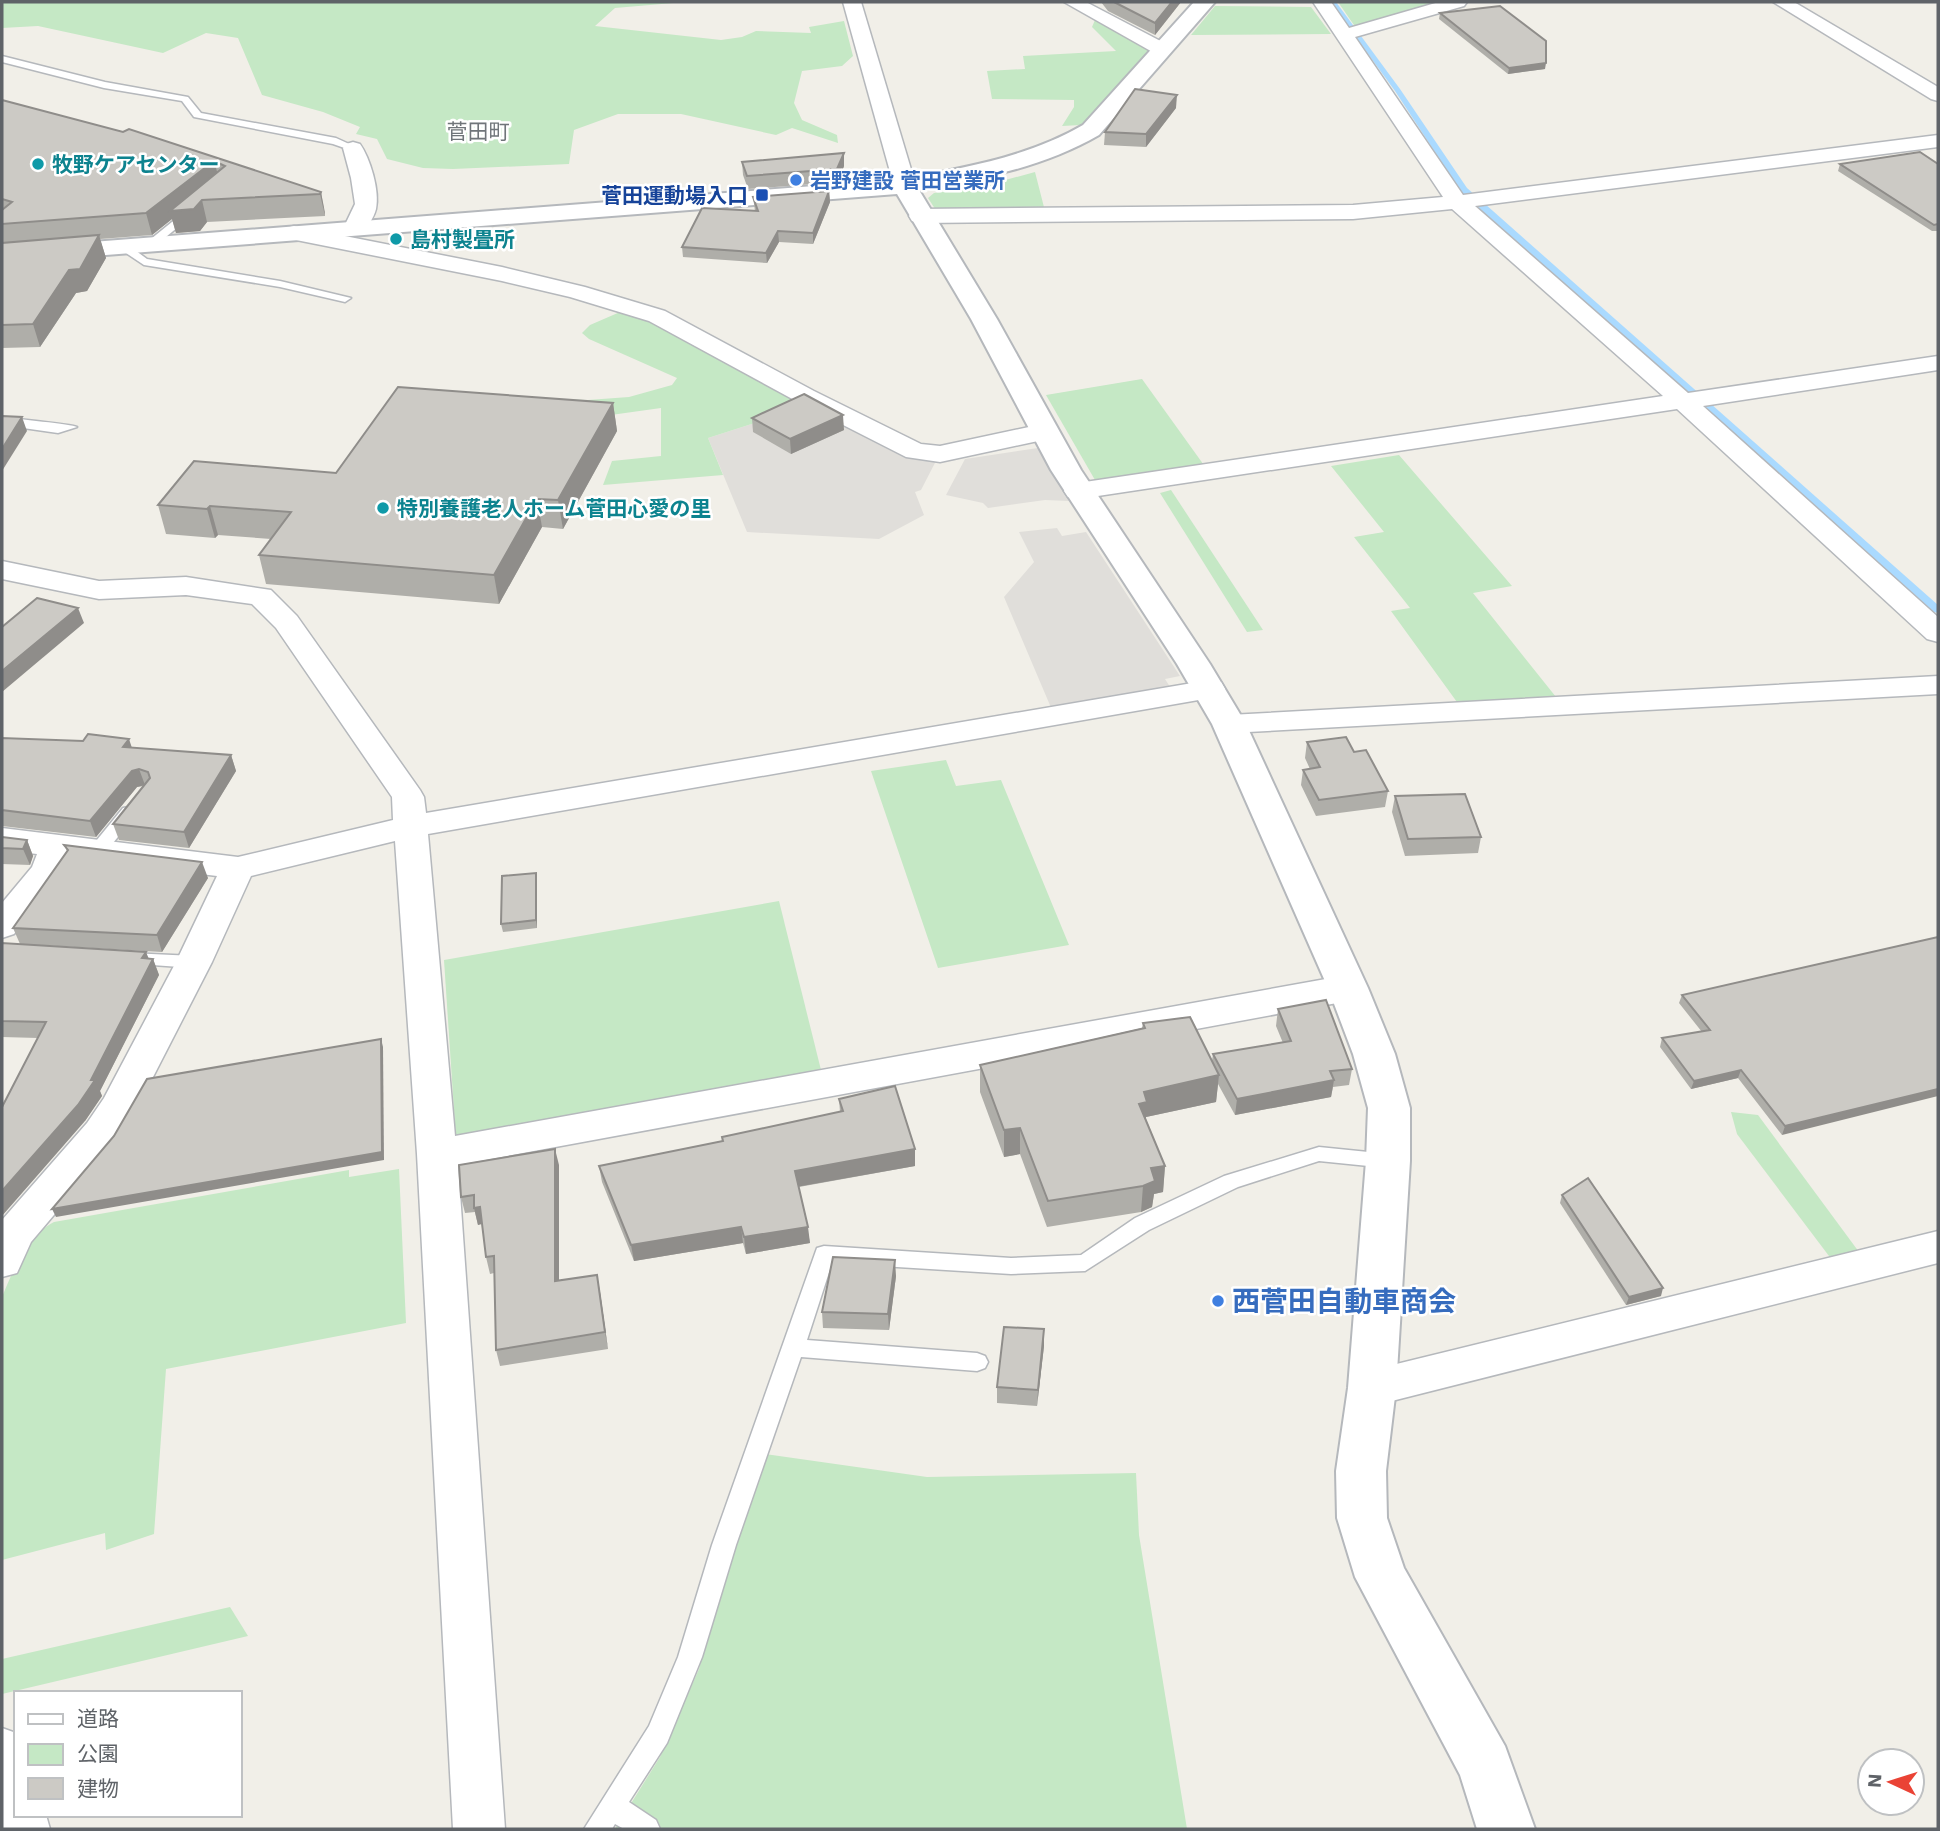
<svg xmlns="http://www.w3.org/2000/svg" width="1940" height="1831" font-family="'Work Sans','Noto Sans JP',sans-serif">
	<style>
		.industrial { fill: #e0deda }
		.green { fill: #c5e8c5 }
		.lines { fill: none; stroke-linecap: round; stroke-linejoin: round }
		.stream { fill: #aadaff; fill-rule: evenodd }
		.service-casing { stroke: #b5b8bc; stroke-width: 3 }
		.minor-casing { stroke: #b5b8bc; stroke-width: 3 }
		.tertiary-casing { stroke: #b5b8bc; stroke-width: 4 }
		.service { fill: #fff; fill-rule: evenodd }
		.minor { fill: #fff; fill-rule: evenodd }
		.tertiary { fill: #fff; fill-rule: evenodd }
		.wall { fill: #afaea9 }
		.shaded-wall { fill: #8f8d8a }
		.building { fill: #cccac5; stroke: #8f8d8a; stroke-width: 2 }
		.culture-dot { fill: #0f9aa8; stroke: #fff; stroke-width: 2.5 }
		.shop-dot { fill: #3f7fe0; stroke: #fff; stroke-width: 2.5 }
		.transit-dot { fill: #1a4fb4; stroke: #fff; stroke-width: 2.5 }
		.labels { text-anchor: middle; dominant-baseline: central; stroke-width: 5; stroke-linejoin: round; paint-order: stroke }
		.far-neighbourhood-label { font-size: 21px; fill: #70757a; stroke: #fff }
		.far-culture-label { font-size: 21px; font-weight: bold; fill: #0d838f; stroke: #fff; text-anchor: start }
		.far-shop-label { font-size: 21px; font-weight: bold; fill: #366cbe; stroke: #fff; text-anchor: start }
		.far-transit-label { font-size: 21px; font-weight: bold; fill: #164399; stroke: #fff; text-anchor: end }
		.near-shop-label { font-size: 28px; font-weight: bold; fill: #366cbe; stroke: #fff; text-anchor: start }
	</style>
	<rect width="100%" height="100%" fill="#f1efe8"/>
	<g class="industrial">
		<polygon points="805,407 901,453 937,459 921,490 915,492 924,515 879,539 747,532 708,438"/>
		<polygon points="1038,448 1069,501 1045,500 988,508 983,503 946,495 965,459"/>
		<polygon points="1057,528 1062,536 1086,532 1180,676 1165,679 1172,690 1052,710 1004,597 1034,562 1019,532"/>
	</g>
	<g class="green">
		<polygon points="2,2 685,2 615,8 595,26 721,40 742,37 756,31 811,33 809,27 844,21 853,56 842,66 802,71 794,103 802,120 837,135 838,143 792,128 776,135 681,114 618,114 574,130 569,164 453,169 423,168 387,159 377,139 356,134 360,127 323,112 262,95 238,38 206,33 163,53 38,26 2,28"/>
		<polygon points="1338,2 1451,2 1356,28"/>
		<polygon points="1215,6 1311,7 1331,34 1191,35"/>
		<polygon points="1095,20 1149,51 1100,107 1081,125 1062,126 1074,107 1074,100 992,99 987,71 1025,69 1023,56 1116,51 1092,27"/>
		<polygon points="1035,172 1046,215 939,215 928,198 934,193 987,185"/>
		<polygon points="620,312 659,323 805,407 708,438 723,475 603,485 612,461 661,456 661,408 575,420 540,399 588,400 629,397 672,385 677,378 589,339 582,333 590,325"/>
		<polygon points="1142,379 1206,468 1114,482 1095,480 1046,395"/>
		<polygon points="1399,455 1512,586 1473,593 1560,702 1462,709 1391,611 1410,608 1354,537 1384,532 1331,466"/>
		<polygon points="1171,490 1263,630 1247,632 1160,493"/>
		<polygon points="946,760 956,786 1001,780 1069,945 938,968 871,771"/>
		<polygon points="779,901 822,1074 456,1140 444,960"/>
		<polygon points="1731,1112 1758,1115 1859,1252 1832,1260 1737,1134"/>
		<path d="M 399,1169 L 406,1323 L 166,1369 L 154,1534 L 106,1550 L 105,1533 L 2,1560 L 2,1297 C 14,1269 26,1236 54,1222 L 349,1170 L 349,1177 Z"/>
		<polygon points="765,1454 927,1477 1136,1473 1139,1535 1187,1829 615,1829 660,1757 699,1669 725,1570"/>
		<polygon points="230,1607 248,1636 2,1694 2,1659"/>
	</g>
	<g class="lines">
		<polygon class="stream" points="1330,2 1336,2 1400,89 1467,188 1938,605 1938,613 1934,612 1461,192 1395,91"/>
		<defs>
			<g id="service">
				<polygon points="2,56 105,82 188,97 201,113 336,138 358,148 353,151 333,144 194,117 182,101 104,88 2,62"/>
				<polygon points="188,209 197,211 154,247 146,247 146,243"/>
				<polygon points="120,245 128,245 147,259 280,281 351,298 345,302 280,287 144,265 120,249"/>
				<path d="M 2,417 C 14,419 73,424 77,427 L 58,433 L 2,425 Z"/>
				<polygon points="129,807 135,808 137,812 135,816 104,854 92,854 90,850 92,846 123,808"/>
				<polygon points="130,953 194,956 200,958 203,962 200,966 194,968 124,963 121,959 124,955"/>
				<polygon points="1319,1147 1388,1154 1395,1156 1398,1161 1395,1166 1388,1168 1319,1161 1238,1187 1149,1230 1085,1271 1011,1274 832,1263 807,1340 977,1353 985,1356 988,1362 985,1368 977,1371 801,1357 736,1545 702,1657 667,1743 629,1802 656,1820 660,1829 624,1829 615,1824 612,1829 584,1829 649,1726 678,1657 712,1545 817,1248 824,1246 1011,1258 1081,1255 1135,1218 1224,1176"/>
			</g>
			<g id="minor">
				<polygon points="843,2 861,2 916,186 913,191 897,191 894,186"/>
				<polygon points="1064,2 1086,2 1170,46 1172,50 1163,56 1156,54"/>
				<polygon points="1313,2 1331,2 1349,28 1439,2 1467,2 1464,6 1355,37 1463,195 1938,135 1938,147 1475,206 1688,393 1938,356 1938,370 1703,406 1938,617 1938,642 1927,639 1677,409 1078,499 1068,497 1064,491 1068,485 1078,483 1663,396 1452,209 1353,219 920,223 912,221 909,216 912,211 920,209 1353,205 1443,197"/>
				<polygon points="1773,2 1794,2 1938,87 1938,101 1931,99"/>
				<path d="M 353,142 L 360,144 C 370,158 380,191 376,209 C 374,218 367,227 362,234 L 346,234 L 343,229 L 355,204 L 351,178 L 343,148 L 346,144 Z"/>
				<polygon points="294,226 502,267 585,287 665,311 814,391 921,444 940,446 1043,424 1052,426 1056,432 1052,438 940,462 906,457 796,401 649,321 570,297 502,281 286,238 283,233 286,228"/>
				<polygon points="2,561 99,581 186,577 271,590 297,616 420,790 424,797 426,813 1210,680 1221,682 1225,689 1221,696 1210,698 428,834 455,1136 1348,975 1361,979 1366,988 1361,997 1348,1001 458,1165 505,1829 453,1829 417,1154 395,841 251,876 212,962 133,1116 115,1143 31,1242 17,1273 2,1277 2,1220 87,1123 104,1098 176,962 217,876 69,858 59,879 14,934 2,938 2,903 32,867 37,854 2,850 2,828 238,857 393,820 392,797 276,628 252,604 186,595 99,599 2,579"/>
				<polygon points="1938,676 1938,694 1229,733 1218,731 1213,724 1218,717 1229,715"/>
				<polygon points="1938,1231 1938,1263 1372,1406 1357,1401 1350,1388 1357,1375 1372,1370"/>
				<polygon points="2,1728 16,1733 16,1815 46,1815 50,1829 2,1829"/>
			</g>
			<path id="tertiary" d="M 1194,2 L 1215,2 L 1099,135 C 1044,167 981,179 919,190 L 997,319 L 1081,470 L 1210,664 L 1246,724 L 1368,988 L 1395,1054 L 1410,1108 L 1410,1161 L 1396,1388 L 1386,1471 L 1387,1518 L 1404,1568 L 1505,1746 L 1535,1829 L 1477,1829 L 1460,1775 L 1355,1577 L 1337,1518 L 1336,1471 L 1348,1388 L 1366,1161 L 1368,1108 L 1353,1054 L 1328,988 L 1212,724 L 1177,664 L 1051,470 L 971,319 L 897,194 L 2,263 L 2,249 L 905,179 C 966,167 1028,157 1083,125 Z"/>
		</defs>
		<use href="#service" class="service-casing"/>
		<use href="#minor" class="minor-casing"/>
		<use href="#tertiary" class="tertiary-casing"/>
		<use href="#service" class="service"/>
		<use href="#minor" class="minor"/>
		<use href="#tertiary" class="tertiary"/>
	</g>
	<g class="wall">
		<polygon points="1101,2 1181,2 1155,35 1108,11"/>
		<polygon points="1440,13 1545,69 1508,74 1439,19"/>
		<polygon points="2,100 321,192 325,216 207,222 200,231 176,233 172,219 152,235 100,239 106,258 87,291 76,293 40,347 2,348"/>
		<polygon points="1176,108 1146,147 1104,145 1105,132"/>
		<polygon points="844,153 844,166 838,182 748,189 743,175 742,162"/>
		<polygon points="1840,164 1938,164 1938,231 1932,231 1838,171"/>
		<polygon points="829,191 830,202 813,244 779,242 767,263 683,257 682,247 755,211 753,197"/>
		<polygon points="613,403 617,431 563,529 542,527 499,604 266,584 259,555 271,539 218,535 215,538 166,534 158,505 336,473"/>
		<polygon points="752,418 844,430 791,454 753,432"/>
		<polygon points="2,738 231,755 236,771 189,848 119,840 113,824 144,786 137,787 96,837 2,826"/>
		<polygon points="1307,742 1354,752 1388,791 1385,807 1316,816 1301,785 1303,770 1310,769 1305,758"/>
		<polygon points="1395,796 1481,837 1478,853 1405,856 1392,812"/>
		<polygon points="2,837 27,840 33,856 30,865 2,864"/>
		<polygon points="64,845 208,878 162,952 40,945 153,959 159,975 100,1091 102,1096 85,1121 38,1038 2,1037 2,944 20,944 13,928 67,851"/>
		<polygon points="537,881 537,928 503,932 501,924"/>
		<polygon points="1938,937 1782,1135 1738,1078 1691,1089 1660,1047 1662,1038 1702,1032 1679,1003 1682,995"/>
		<polygon points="1278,1009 1352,1069 1349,1085 1333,1087 1331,1097 1235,1115 1218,1084 1216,1102 1146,1117 1146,1119 1165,1166 1163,1192 1154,1194 1152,1207 1141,1212 1047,1227 1020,1154 1004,1157 980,1092 980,1065 1142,1028 1143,1023 1212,1061 1213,1054 1283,1043 1276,1026"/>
		<polygon points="839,1099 915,1166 799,1187 810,1243 746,1254 743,1243 634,1261 602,1182 599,1166 722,1141 840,1112"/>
		<polygon points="559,1165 559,1281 600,1292 608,1349 500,1366 496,1350 494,1273 490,1274 486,1257 482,1224 478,1225 475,1212 465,1213 461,1197"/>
		<polygon points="1562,1195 1661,1296 1626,1305 1560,1203"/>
		<polygon points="896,1276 889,1330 823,1328 822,1312"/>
		<polygon points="1044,1346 1037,1406 997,1403 997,1387"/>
	</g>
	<g class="shaded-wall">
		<polygon points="1172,2 1181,2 1155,35 1155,23"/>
		<polygon points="1546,63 1545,69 1508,74 1509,68"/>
		<polygon points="1177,95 1176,108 1146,147 1146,134"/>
		<polygon points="844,153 844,166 838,182 837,169"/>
		<polygon points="214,161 220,182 202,200 207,222 200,231 176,233 172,219 152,235 146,213"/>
		<polygon points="829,191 830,202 813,244 813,233"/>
		<polygon points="321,192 325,213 325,216 320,194"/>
		<polygon points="778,231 779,242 767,263 766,253"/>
		<polygon points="99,235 106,258 87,291 76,293 40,347 33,324 69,270"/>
		<polygon points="613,403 617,431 563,529 558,500"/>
		<polygon points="843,415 844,430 791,454 790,439"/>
		<polygon points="22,417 27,431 2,471 2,449"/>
		<polygon points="537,499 542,527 499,604 494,575"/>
		<polygon points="210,506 218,535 215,538 207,509"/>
		<polygon points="78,608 84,623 2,692 2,671"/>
		<polygon points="129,739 134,754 123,747"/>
		<polygon points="231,755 236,771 189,848 184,832"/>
		<polygon points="139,769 145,785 137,787 96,837 90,821 132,771"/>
		<polygon points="27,840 33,856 30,865 23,849"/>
		<polygon points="202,862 208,878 162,952 157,935"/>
		<polygon points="536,873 537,881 537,928 536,920"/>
		<polygon points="146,952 151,964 153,959 159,975 100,1091 102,1096 85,1121 2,1216 2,1191 91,1080 142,958"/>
		<polygon points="381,1039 383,1047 384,1160 56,1217 52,1209"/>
		<polygon points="1741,1070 1738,1078 1691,1089 1694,1081"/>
		<polygon points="1219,1075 1216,1102 1146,1117 1145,1128 1139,1104 1144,1092"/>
		<polygon points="1334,1080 1331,1097 1235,1115 1237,1099"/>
		<polygon points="1938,1089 1938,1096 1782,1135 1785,1126"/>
		<polygon points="1020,1128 1020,1154 1004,1157 1004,1130"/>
		<polygon points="555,1149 559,1165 559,1297 555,1281"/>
		<polygon points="915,1149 915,1166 796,1187 795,1171"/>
		<polygon points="1165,1166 1163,1192 1154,1194 1152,1207 1141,1212 1143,1186 1151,1168"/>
		<polygon points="480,1207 484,1223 478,1225 474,1208"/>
		<polygon points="741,1227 743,1243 634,1261 631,1245"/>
		<polygon points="808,1227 810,1243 746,1254 744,1237"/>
		<polygon points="895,1260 896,1276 889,1330 888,1314"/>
		<polygon points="597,1275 600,1292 608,1349 605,1332"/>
		<polygon points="1663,1288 1661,1296 1626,1305 1629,1297"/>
		<polygon points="1044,1329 1044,1346 1037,1406 1038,1390"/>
	</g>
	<g class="building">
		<polygon points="1114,2 1172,2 1155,23"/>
		<polygon points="1500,6 1546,41 1546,63 1509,68 1440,13"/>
		<polygon points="1135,89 1177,95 1146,134 1105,132"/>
		<polygon points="2,100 123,132 129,129 321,192 320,194 202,200 194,209 170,211 225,166 214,161 146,213 2,224 2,210 12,202 2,199"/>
		<polygon points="1920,152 1938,164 1938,224 1934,225 1840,164"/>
		<polygon points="844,153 837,169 747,176 742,162"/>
		<polygon points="829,191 813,233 778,231 766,253 682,247 702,208 758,211 753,197"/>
		<polygon points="99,235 80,269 69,270 33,324 2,325 2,243"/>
		<polygon points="398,387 613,403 558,500 537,499 494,575 259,555 291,512 210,506 207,509 158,505 194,461 336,473"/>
		<polygon points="804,394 843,415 790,439 752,418"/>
		<polygon points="2,416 22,417 2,449"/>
		<polygon points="37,598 78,608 2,671 2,627"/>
		<polygon points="88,734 129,739 123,747 231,755 184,832 113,824 150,778 148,772 139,769 132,771 90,821 2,810 2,738 83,741"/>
		<polygon points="1346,737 1354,752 1366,750 1388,791 1319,800 1303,770 1320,767 1307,742"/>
		<polygon points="1465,794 1481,837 1408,839 1395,796"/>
		<polygon points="2,837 27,840 23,849 2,848"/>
		<polygon points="64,845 202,862 157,935 13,928 68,850"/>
		<polygon points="536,873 536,920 501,924 502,876"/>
		<polygon points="1938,937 1938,1089 1785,1126 1741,1070 1694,1081 1662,1038 1710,1030 1682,995"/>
		<polygon points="2,944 2,943 146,952 142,958 153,959 91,1080 95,1080 78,1105 2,1191 2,1107 46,1022 2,1021"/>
		<polygon points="1326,1000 1352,1069 1330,1071 1334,1080 1237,1099 1213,1054 1291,1041 1278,1009"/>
		<polygon points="1190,1017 1219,1075 1144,1092 1147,1102 1139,1104 1165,1166 1151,1168 1155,1181 1143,1186 1048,1201 1020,1128 1004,1130 980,1065 1145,1028 1143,1023"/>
		<polygon points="381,1039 382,1152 52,1209 114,1136 147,1079"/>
		<polygon points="895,1086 915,1149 795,1171 808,1227 744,1237 741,1227 631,1245 599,1166 723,1141 722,1137 843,1111 839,1099"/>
		<polygon points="555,1149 555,1281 597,1275 605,1332 496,1350 494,1256 486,1257 480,1207 474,1208 474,1195 461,1197 459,1165"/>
		<polygon points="1588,1178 1663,1288 1629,1297 1562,1195"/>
		<polygon points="833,1257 895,1260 888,1314 822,1312"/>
		<polygon points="1004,1327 1044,1329 1038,1390 997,1387"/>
	</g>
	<g class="culture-dot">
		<circle cx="38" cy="164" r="7"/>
		<circle cx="396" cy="239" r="7"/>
		<circle cx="383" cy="508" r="7"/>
	</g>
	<g class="shop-dot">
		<circle cx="796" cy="180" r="7"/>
		<circle cx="1218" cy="1301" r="7"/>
	</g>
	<rect class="transit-dot" x="755" y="188" width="14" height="14" rx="3.5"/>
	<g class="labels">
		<g class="far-neighbourhood-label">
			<text x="478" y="131">菅田町</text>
		</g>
		<g class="far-culture-label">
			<text x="52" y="164">牧野ケアセンター</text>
			<text x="410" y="239">島村製畳所</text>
			<text x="397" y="508">特別養護老人ホーム菅田心愛の里</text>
		</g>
		<g class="far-shop-label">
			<text x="810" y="180">岩野建設 菅田営業所</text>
		</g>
		<g class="far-transit-label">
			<text x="748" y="195">菅田運動場入口</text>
		</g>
		<g class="near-shop-label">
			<text x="1232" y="1301">西菅田自動車商会</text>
		</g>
	</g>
	<rect width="1940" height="1831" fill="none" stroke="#5f6368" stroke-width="7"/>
	<rect x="14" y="1691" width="228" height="126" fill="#ffffff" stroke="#bfc1c3" stroke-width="2"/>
	<rect x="28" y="1714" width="35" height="10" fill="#ffffff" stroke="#bfc1c3" stroke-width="2"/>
	<text x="77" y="1726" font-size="21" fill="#5f6368">道路</text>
	<rect x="28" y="1744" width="35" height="21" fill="#c5e8c5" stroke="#bfc1c3" stroke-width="2"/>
	<text x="77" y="1761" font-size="21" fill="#5f6368">公園</text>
	<rect x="28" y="1778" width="35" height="21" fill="#cccac5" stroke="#bfc1c3" stroke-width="2"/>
	<text x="77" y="1796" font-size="21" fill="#5f6368">建物</text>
	<g transform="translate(1891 1782) rotate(274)"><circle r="33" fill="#ffffff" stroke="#bfc1c3" stroke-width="2"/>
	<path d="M0-5L12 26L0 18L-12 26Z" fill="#ea4335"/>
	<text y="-10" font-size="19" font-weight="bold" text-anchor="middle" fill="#5f6368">N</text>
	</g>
</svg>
